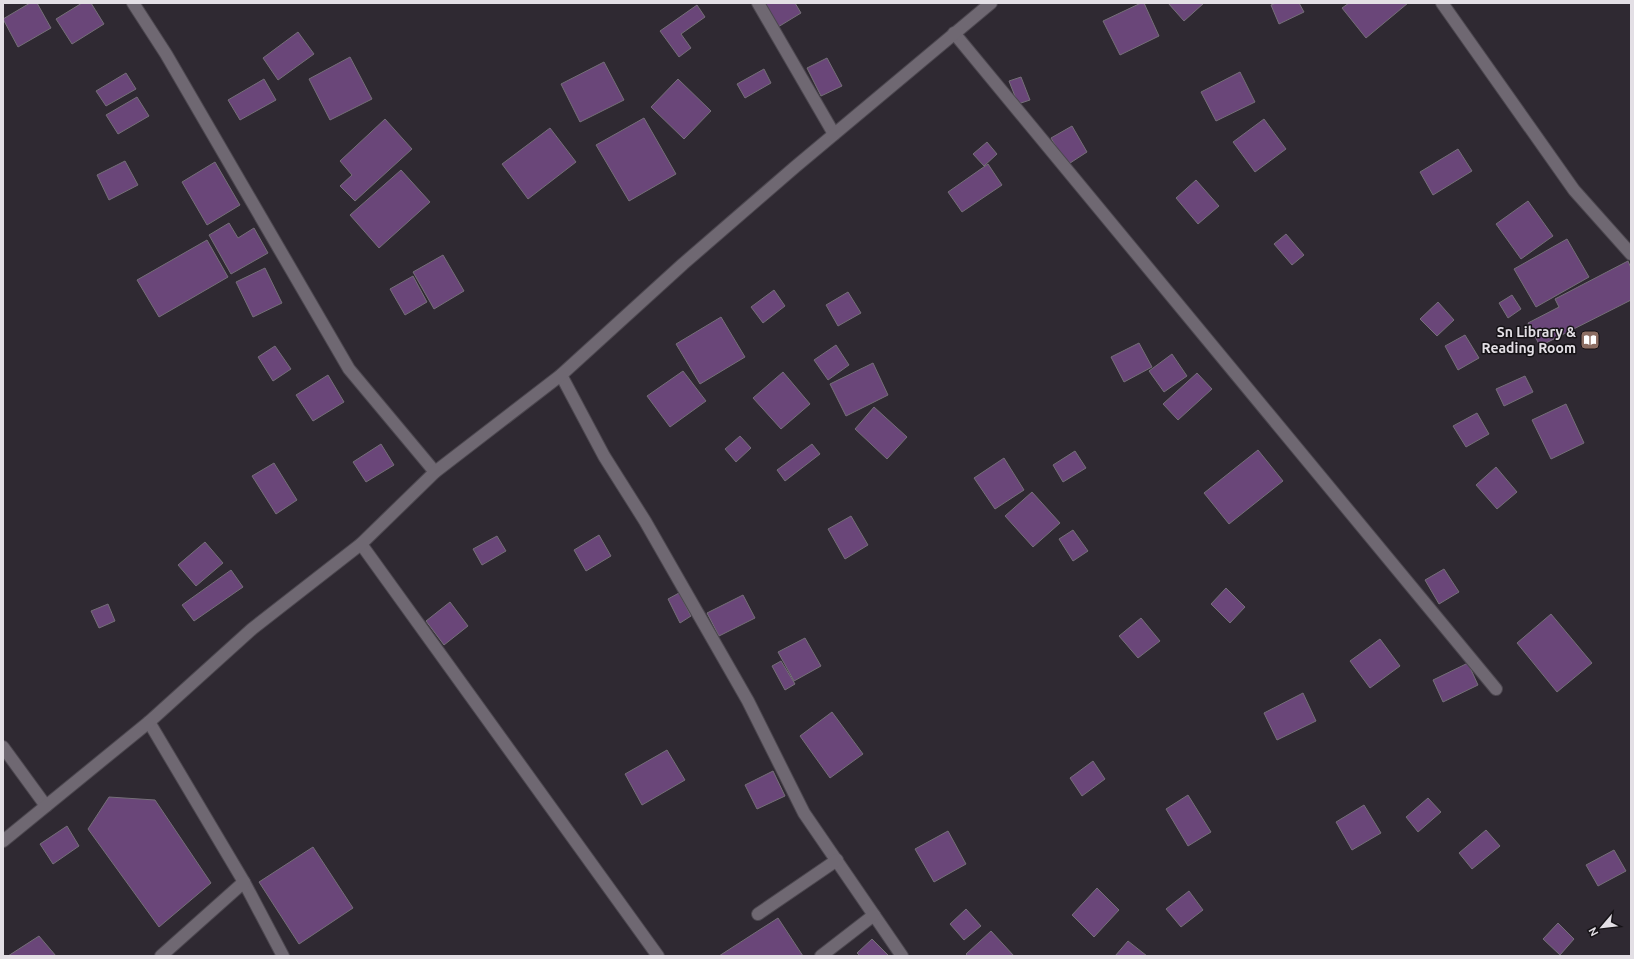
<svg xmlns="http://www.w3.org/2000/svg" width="1634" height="959" font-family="Ubuntu,sans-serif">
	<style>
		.building { fill: #6a4679; stroke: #756f78 }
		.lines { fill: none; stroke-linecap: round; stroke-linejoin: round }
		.street-casing { stroke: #4c474f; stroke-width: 14 }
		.secondary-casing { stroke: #4c474f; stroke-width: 14 }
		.street { stroke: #6f6872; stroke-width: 12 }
		.secondary { stroke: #6f6872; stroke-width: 12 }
		.labels { text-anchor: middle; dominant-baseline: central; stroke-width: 3; stroke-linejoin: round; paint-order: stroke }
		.poi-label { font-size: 14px; font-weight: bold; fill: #e3dfe5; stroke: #161317; text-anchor: end }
	</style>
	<rect width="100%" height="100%" fill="#2f2932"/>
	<g class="building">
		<polygon points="30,3 37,3 51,28 18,47 3,19"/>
		<polygon points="82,3 91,3 104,24 72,44 56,19"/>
		<polygon points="764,3 795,3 801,13 778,27"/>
		<polygon points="1141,3 1144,3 1159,36 1120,55 1103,21"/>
		<polygon points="1168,3 1204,3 1184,21"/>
		<polygon points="1276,3 1299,3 1304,12 1279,24 1271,5"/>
		<polygon points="1349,3 1408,3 1366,38 1342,8"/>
		<polygon points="697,5 705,17 681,34 691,48 679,57 660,31"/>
		<polygon points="298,32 314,54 278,80 263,58"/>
		<polygon points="350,57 372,99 330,120 309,79"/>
		<polygon points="827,58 842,86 821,96 807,68"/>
		<polygon points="604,62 624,100 580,122 561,84"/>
		<polygon points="764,69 771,83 745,98 737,84"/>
		<polygon points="1240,72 1255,102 1216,121 1201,92"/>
		<polygon points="126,73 136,89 106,106 96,91"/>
		<polygon points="1021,77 1030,100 1018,104 1009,81"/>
		<polygon points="264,79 276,100 240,120 228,100"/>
		<polygon points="678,79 711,111 684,139 651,107"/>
		<polygon points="137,97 149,116 118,134 106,115"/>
		<polygon points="644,118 676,174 629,201 596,145"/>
		<polygon points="385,119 412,149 355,201 340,186 352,175 340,161"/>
		<polygon points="1264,119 1286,149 1255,172 1233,142"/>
		<polygon points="1072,126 1087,152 1067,165 1051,138"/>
		<polygon points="550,128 576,162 528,199 502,164"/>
		<polygon points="987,142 997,154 984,166 973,154"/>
		<polygon points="1458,149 1472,171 1433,195 1420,172"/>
		<polygon points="125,161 138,185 109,200 97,175"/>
		<polygon points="215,162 240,205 207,225 182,182"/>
		<polygon points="988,164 1002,185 962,212 948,192"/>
		<polygon points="401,170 430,202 379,248 350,215"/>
		<polygon points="1196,180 1219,206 1198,224 1176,198"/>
		<polygon points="1528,201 1553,236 1521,259 1496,224"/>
		<polygon points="229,223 238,238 254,228 268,253 231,274 209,235"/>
		<polygon points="1286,234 1304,255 1292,265 1274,244"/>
		<polygon points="1567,239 1589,277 1536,307 1514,269"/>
		<polygon points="207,240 228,277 159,317 137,280"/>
		<polygon points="443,255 464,291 434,309 413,272"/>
		<polygon points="1628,261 1631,268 1631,300 1540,346 1528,323 1559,307 1555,299"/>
		<polygon points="265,268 282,303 253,317 236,282"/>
		<polygon points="413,276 427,302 405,315 390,289"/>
		<polygon points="774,290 785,306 763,323 751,307"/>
		<polygon points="848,292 861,313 838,326 826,305"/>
		<polygon points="1512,295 1521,309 1508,318 1499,303"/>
		<polygon points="1438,302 1454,320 1437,336 1420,319"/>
		<polygon points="721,317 745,357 700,384 676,344"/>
		<polygon points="1465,335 1479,358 1458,370 1445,346"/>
		<polygon points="1139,343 1152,367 1124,382 1111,357"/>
		<polygon points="836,345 849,365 828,380 814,360"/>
		<polygon points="275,346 291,369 273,381 258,357"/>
		<polygon points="1172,354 1187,376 1164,392 1149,371"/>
		<polygon points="873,363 888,395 846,416 830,384"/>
		<polygon points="683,371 706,401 670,427 647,396"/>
		<polygon points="783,372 810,404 781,429 753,398"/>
		<polygon points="1197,373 1212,389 1178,420 1163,404"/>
		<polygon points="328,375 344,402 313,421 296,395"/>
		<polygon points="1525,376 1533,392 1504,406 1496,389"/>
		<polygon points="1566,404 1584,443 1551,459 1532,420"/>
		<polygon points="874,407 907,437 887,459 855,429"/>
		<polygon points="1477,413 1489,434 1466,447 1453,426"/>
		<polygon points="740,436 751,448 736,462 725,449"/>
		<polygon points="381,444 394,465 366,482 353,462"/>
		<polygon points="812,444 820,454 785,481 777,470"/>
		<polygon points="1258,450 1283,481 1229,524 1204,493"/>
		<polygon points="1075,451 1086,468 1063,482 1053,465"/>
		<polygon points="1004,458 1024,490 995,509 974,478"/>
		<polygon points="274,463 297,500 276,514 252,476"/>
		<polygon points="1496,467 1517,492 1497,509 1476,485"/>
		<polygon points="1032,492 1060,523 1033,547 1005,516"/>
		<polygon points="851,516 868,545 845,559 828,529"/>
		<polygon points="1073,530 1088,551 1073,561 1059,539"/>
		<polygon points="599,535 611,556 586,571 574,550"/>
		<polygon points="497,536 506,551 482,565 473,549"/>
		<polygon points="205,542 223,563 196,586 178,565"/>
		<polygon points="1444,569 1459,592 1439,604 1425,580"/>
		<polygon points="231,570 243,587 194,621 182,605"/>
		<polygon points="1226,588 1245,607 1230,623 1211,604"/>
		<polygon points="679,593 691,616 680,623 668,599"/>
		<polygon points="743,595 755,618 719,636 707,613"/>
		<polygon points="450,602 468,626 444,645 426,621"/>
		<polygon points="108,604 115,621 99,628 91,611"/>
		<polygon points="1551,614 1592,663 1557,692 1517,643"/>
		<polygon points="1141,618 1160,641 1138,658 1119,636"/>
		<polygon points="805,638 821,666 794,681 778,652"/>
		<polygon points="1380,639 1400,666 1370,688 1350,661"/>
		<polygon points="781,661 795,684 785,690 772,666"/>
		<polygon points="1468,663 1478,685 1443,702 1433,680"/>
		<polygon points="1303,693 1316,721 1277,740 1264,713"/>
		<polygon points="832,712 863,754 830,778 800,736"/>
		<polygon points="667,750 685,780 642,805 625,774"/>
		<polygon points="1093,761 1105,779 1082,796 1070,778"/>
		<polygon points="773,771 785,796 757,809 745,785"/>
		<polygon points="1188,795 1211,832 1188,846 1166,809"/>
		<polygon points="109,797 155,800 211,883 159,927 88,829"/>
		<polygon points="1428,798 1441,812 1418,832 1406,817"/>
		<polygon points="1364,805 1381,833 1352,850 1336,822"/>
		<polygon points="67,826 79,846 53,864 40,844"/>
		<polygon points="1486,830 1500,846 1472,869 1459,853"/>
		<polygon points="948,831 966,864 934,882 915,849"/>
		<polygon points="313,847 353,908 299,944 259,882"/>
		<polygon points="1614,850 1626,871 1598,886 1586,865"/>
		<polygon points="1097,888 1119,910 1094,937 1072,915"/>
		<polygon points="1189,891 1203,910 1181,927 1166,909"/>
		<polygon points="966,909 981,926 964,940 950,924"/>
		<polygon points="778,918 803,956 719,956"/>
		<polygon points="1558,923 1574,939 1560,955 1543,939"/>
		<polygon points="991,931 1014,956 968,956 966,954"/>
		<polygon points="39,936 56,956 8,956"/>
		<polygon points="872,939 889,956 860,956 857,953"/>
		<polygon points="1128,941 1147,956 1115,956"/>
	</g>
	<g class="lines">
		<defs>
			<g id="street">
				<polyline points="758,3 834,134"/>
				<polyline points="954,33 1496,689"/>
				<polyline points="561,375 604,456 645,521 748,701 804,813 902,956"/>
				<polyline points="361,544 658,956"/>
				<polyline points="149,722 244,882 283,956"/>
				<polyline points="3,747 46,806"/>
				<polyline points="758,914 837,860"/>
				<polyline points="161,956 244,882"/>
				<polyline points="821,956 874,915"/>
			</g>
			<g id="secondary">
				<polyline points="133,3 166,54 349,369 435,472"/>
				<polyline points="1442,3 1574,190 1631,254"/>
				<polyline points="3,841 149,722 252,629 361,544 435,472 561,375 683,264 795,167 991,3"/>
			</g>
		</defs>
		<use href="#street" class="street-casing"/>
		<use href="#secondary" class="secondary-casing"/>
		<use href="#street" class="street"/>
		<use href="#secondary" class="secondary"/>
	</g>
	<defs>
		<symbol id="library-square" viewBox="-11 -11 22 22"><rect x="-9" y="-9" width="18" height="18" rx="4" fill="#8d6e63" stroke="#161317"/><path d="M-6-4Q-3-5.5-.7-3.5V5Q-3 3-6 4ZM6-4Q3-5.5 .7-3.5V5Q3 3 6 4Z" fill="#fff"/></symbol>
	</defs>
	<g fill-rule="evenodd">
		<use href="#library-square" x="1579" y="329" width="22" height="22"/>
	</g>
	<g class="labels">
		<g class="poi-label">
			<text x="1576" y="332">Sn Library &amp;<tspan x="1576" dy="16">Reading Room</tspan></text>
		</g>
	</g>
	<rect width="1634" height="959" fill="none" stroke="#e3dfe5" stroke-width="8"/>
	<g transform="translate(1602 927) rotate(242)" stroke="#161317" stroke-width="3" paint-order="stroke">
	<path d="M0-3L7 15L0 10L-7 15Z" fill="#e3dfe5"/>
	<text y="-6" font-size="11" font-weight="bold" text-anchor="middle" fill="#e3dfe5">N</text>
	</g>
</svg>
